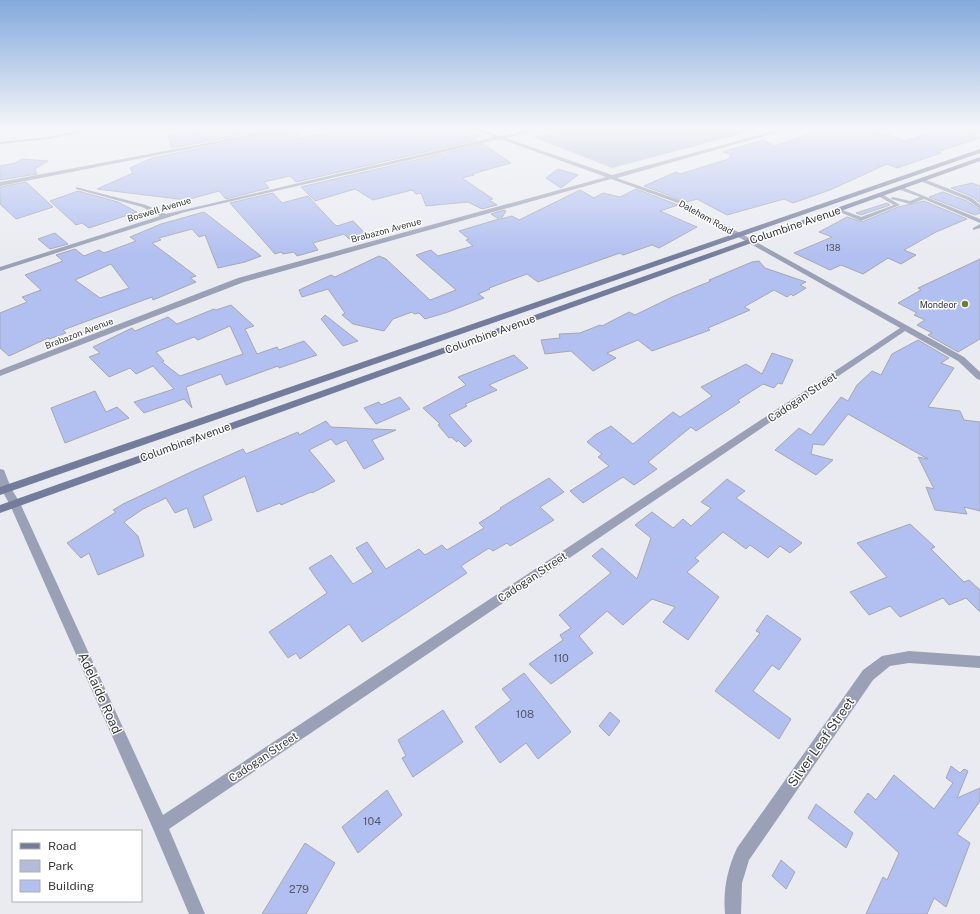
<svg xmlns="http://www.w3.org/2000/svg" width="980" height="914" font-family="'Public Sans',sans-serif">
	<style>
		.green { fill: #b2bbda }
		.lines { fill: none; stroke-linecap: round; stroke-linejoin: round }
		.stream { fill: #8c98c9; fill-rule: evenodd }
		.building { fill: #b1bff1; stroke: #a6a8ae; fill-rule: evenodd }
		.service { fill: #9aa1b6; fill-rule: evenodd }
		.minor { fill: #9aa1b6; fill-rule: evenodd }
		.secondary { fill: #747c9c; fill-rule: evenodd }
		.poi-dot { fill: #6b8032; stroke: #fff; stroke-width: 1.5 }
		.labels { text-anchor: middle; dominant-baseline: central; stroke-width: 3; stroke-linejoin: round; paint-order: stroke }
		.far-street-label { font-size: 9px; fill: #38393b; stroke: #fff }
		.number-label { font-size: 9px; fill: #565a68 }
		.far-poi-label { font-size: 9px; fill: #38393b; stroke: #fff; text-anchor: end }
		.street-label { font-size: 11px; fill: #38393b; stroke: #fff }
		.near-number-label { font-size: 11px; fill: #565a68 }
		.near-street-label { font-size: 13px; fill: #38393b; stroke: #fff }
	</style>
	<rect width="100%" height="100%" fill="#e9ebf1"/>
	<polygon class="green" points="565,129 760,129 612,168 533,137"/>
	<g class="lines">
		<polygon class="stream" points="92,129 96,129 48,139 0,144 0,142 48,137"/>
	</g>
	<g class="building">
		<polygon points="195,129 197,131 203,129 274,129 172,148 168,136 169,135"/>
		<polygon points="292,129 299,129 300,138 348,129 463,129 481,135 474,138 477,140 296,182 290,176 264,182 269,188 226,199 219,191 186,200 97,189 133,173 130,168 152,158"/>
		<polygon points="823,129 872,129 905,141 942,129 980,129 980,132 973,135 980,138 937,152 941,153 897,168 887,164 830,190 793,203 784,199 727,215 697,199 687,202 644,186 676,172 680,174 732,158 729,157 732,155 723,152 763,140 775,146"/>
		<polygon points="483,144 511,163 472,174 474,175 462,178 493,199 489,200 497,205 482,209 468,202 426,206 421,193 416,194 412,190 373,200 355,189 315,201 301,187"/>
		<polygon points="22,159 48,161 35,169 37,174 0,180 0,166 15,163"/>
		<polygon points="558,169 578,175 561,188 546,178"/>
		<polygon points="26,182 53,207 16,219 0,204 0,187"/>
		<polygon points="972,183 980,186 980,203 973,197 951,188"/>
		<polygon points="636,189 678,205 660,211 697,227 659,248 652,245 623,255 620,253 538,282 527,274 489,288 490,289 478,294 484,298 448,312 425,319 419,313 414,314 412,312 393,319 384,331 353,324 342,315 345,313 328,289 302,297 299,290 331,275 335,277 379,256 386,259 430,300 456,290 416,255 431,250 438,256 473,246 466,240 469,239 459,231 499,219 491,214 504,210 506,211 501,219 512,216 519,220 580,190 594,198 603,193 620,197"/>
		<polygon points="78,191 118,202 137,212 89,228 82,223 76,225 50,201"/>
		<polygon points="943,192 967,201 980,210 980,213 975,215 929,197"/>
		<polygon points="273,193 282,203 308,196 334,224 337,226 353,221 365,233 349,239 344,234 313,243 318,250 297,256 294,252 283,254 281,252 275,254 230,203"/>
		<polygon points="924,201 967,219 936,232 904,250 916,255 901,264 888,258 863,274 841,265 830,270 794,253 832,237 819,232 847,217 862,222 898,207"/>
		<polygon points="887,203 890,205 861,215 856,213"/>
		<path d="M 204,212 L 261,256 L 245,262 L 218,268 L 205,235 L 199,237 L 192,229 L 159,238 L 161,240 L 152,243 L 196,276 L 190,278 L 196,282 L 153,300 L 152,297 L 63,330 L 66,333 L 49,339 L 48,338 L 9,356 L 0,348 L 0,313 L 27,302 L 22,297 L 41,290 L 25,275 L 63,261 L 56,255 L 75,249 L 84,256 L 99,250 L 104,253 L 136,241 L 130,237 L 161,224 ZM 111,264 L 129,288 L 100,298 L 75,280 Z"/>
		<polygon points="55,233 68,244 50,249 38,239"/>
		<polygon points="980,259 980,339 958,352 928,335 932,333 917,325 925,320 914,315 917,313 898,303 921,290 918,288"/>
		<polygon points="759,261 765,268 806,282 800,285 806,288 793,296 791,294 787,297 774,290 744,307 750,310 708,328 710,330 652,351 638,340 607,353 616,358 593,371 571,351 545,354 541,340 560,338 559,334 580,333 600,325 602,326 629,312 635,315 672,297 711,281 709,280 752,262"/>
		<path d="M 231,305 L 254,326 L 245,329 L 257,354 L 277,347 L 279,350 L 304,341 L 317,355 L 279,368 L 278,366 L 226,385 L 221,374 L 186,387 L 192,408 L 184,399 L 144,413 L 134,402 L 174,389 L 153,366 L 136,374 L 130,368 L 109,377 L 89,357 L 100,353 L 93,347 L 132,328 L 135,331 L 168,317 L 177,324 L 214,309 L 216,310 ZM 230,326 L 243,354 L 180,376 L 162,362 L 164,361 L 156,352 L 194,337 L 198,340 Z"/>
		<polygon points="325,315 358,341 343,346 321,319"/>
		<polygon points="918,340 949,358 941,363 954,368 928,407 960,411 964,420 980,422 980,511 964,507 967,514 935,510 926,487 934,489 918,457 928,459 848,414 824,445 813,444 811,454 833,460 816,475 775,450 799,428 811,435 841,397 848,401 857,385 872,371 881,375 892,354"/>
		<polygon points="772,353 793,360 782,384 778,383 774,388 763,384 738,400 740,402 696,431 691,427 648,462 657,469 634,485 623,477 583,503 570,491 609,466 598,457 602,454 587,442 595,435 611,426 633,444 673,412 680,417 712,396 701,387 746,364 762,374"/>
		<polygon points="514,355 528,368 489,385 497,390 465,404 467,406 449,415 472,441 465,447 458,440 457,442 451,437 449,438 438,425 440,424 423,408 466,385 458,377"/>
		<polygon points="95,391 106,412 117,407 129,418 65,443 51,408"/>
		<polygon points="400,397 410,409 376,424 364,408 379,402 381,405"/>
		<polygon points="326,421 331,427 396,430 372,440 384,459 364,469 346,440 336,445 331,439 309,450 335,481 312,493 311,492 281,505 280,503 257,512 245,476 203,496 212,520 194,528 187,508 175,513 166,498 143,509 124,522 138,536 144,556 98,575 89,553 81,558 67,543 116,512 113,510 123,504 191,472 243,449 246,454 298,432 299,435"/>
		<polygon points="549,478 564,492 540,507 554,520 510,546 507,543 493,551 489,548 461,566 467,573 362,642 349,624 300,659 296,653 288,658 269,632 327,593 309,568 331,555 353,584 373,572 356,548 367,542 386,569 419,549 425,555 442,545 447,550 484,528 479,523 501,509 500,508"/>
		<polygon points="727,479 745,491 736,498 802,543 790,553 780,546 768,558 750,545 746,549 723,532 695,558 699,561 687,572 719,597 688,640 663,622 675,607 652,599 623,625 607,611 579,636 593,653 551,684 529,664 563,640 560,635 571,628 559,615 611,573 592,556 602,548 637,579 651,538 635,525 652,512 673,528 683,519 691,526 711,508 701,502"/>
		<polygon points="910,524 935,547 931,549 964,582 969,580 980,590 980,612 966,598 949,605 943,598 900,617 890,606 869,615 850,592 887,577 857,543"/>
		<polygon points="767,615 801,639 779,670 772,665 753,691 791,719 779,739 715,691 760,633 756,631"/>
		<polygon points="524,673 571,732 538,759 526,743 500,763 475,727 511,700 502,689"/>
		<polygon points="443,710 463,742 413,777 402,758 406,756 398,740"/>
		<polygon points="610,712 620,721 609,736 599,726"/>
		<polygon points="951,766 960,773 964,769 968,771 957,798 980,788 980,801 957,834 970,843 946,907 934,898 927,914 866,914 883,877 887,880 899,853 854,812 868,793 876,800 894,775 934,809 953,783 946,778"/>
		<polygon points="387,790 402,815 358,853 342,827"/>
		<polygon points="816,804 853,833 846,848 808,818"/>
		<polygon points="305,843 335,863 306,914 262,914"/>
		<polygon points="781,860 795,872 786,889 772,876"/>
	</g>
	<g class="lines">
		<g class="service">
			<polygon points="920,179 924,179 972,198 980,205 980,209 968,200 920,181"/>
			<polygon points="898,187 902,187 980,219 980,223 924,199 910,204 891,199 891,198 893,197 910,201 920,197 898,189"/>
			<polygon points="878,194 882,194 900,205 861,221 835,210 840,209 861,217 894,205 878,196"/>
			<polygon points="980,224 980,228 973,230 973,228"/>
		</g>
		<g class="minor">
			<polygon points="281,129 291,129 0,186 0,182"/>
			<path d="M 475,129 C 484,129 493,136 502,136 C 515,135 526,129 539,129 L 506,138 L 612,175 L 781,129 L 788,129 L 617,178 L 682,201 L 964,357 L 980,372 L 980,380 L 977,379 L 958,361 L 905,331 L 169,829 L 205,914 L 189,914 L 154,831 L 10,505 L 0,487 L 0,469 L 4,470 L 11,488 L 20,503 L 163,815 L 900,328 L 678,203 L 611,179 L 244,282 L 0,376 L 0,370 L 238,278 L 606,177 L 500,139 L 185,212 L 0,271 L 0,267 L 160,216 L 142,207 L 76,189 L 76,187 L 146,205 L 166,214 L 495,137 Z"/>
			<path d="M 909,651 L 980,656 L 980,668 L 909,663 L 890,666 L 873,680 L 749,860 L 742,883 L 741,914 L 725,914 C 723,890 727,870 737,848 L 863,670 L 882,656 Z"/>
		</g>
		<g class="secondary">
			<polygon points="980,149 980,153 0,495 0,487"/>
			<polygon points="980,157 980,161 0,513 0,505"/>
		</g>
	</g>
	<linearGradient id="sky" x2="0" y2="1"><stop stop-color="#83a9dc"/><stop offset="0.5" stop-color="#f5f6f9"/><stop offset="1" stop-color="#f5f6f9" stop-opacity="0"/></linearGradient>
	<rect width="980" height="257" fill="url(#sky)"/>
	<circle class="poi-dot" cx="965" cy="304" r="4"/>
	<g class="labels">
		<g class="far-street-label">
			<text transform="translate(159 209) rotate(-17)">Boswell Avenue</text>
			<text transform="translate(706 217) rotate(29)">Daleham Road</text>
			<text transform="translate(386 230) rotate(-15)">Brabazon Avenue</text>
			<text transform="translate(79 333) rotate(-21)">Brabazon Avenue</text>
		</g>
		<g class="number-label">
			<text x="833" y="247">138</text>
		</g>
		<g class="far-poi-label">
			<text x="957" y="304">Mondeor</text>
		</g>
		<g class="street-label">
			<text transform="translate(795 225) rotate(-19)">Columbine Avenue</text>
			<text transform="translate(490 334) rotate(-20)">Columbine Avenue</text>
			<text transform="translate(802 397) rotate(-34)">Cadogan Street</text>
			<text transform="translate(185 442) rotate(-20)">Columbine Avenue</text>
			<text transform="translate(532 577) rotate(-34)">Cadogan Street</text>
			<text transform="translate(263 757) rotate(-34)">Cadogan Street</text>
		</g>
		<g class="near-number-label">
			<text x="561" y="658">110</text>
			<text x="525" y="714">108</text>
			<text x="372" y="821">104</text>
			<text x="299" y="889">279</text>
		</g>
		<g class="near-street-label">
			<text transform="translate(100 693) rotate(66)">Adelaide Road</text>
			<text transform="translate(821 742) rotate(-55)">Silver Leaf Street</text>
		</g>
	</g>
	<rect x="12" y="830" width="130" height="72" fill="#ffffff" stroke="#afb0b1"/>
	<rect x="20" y="843" width="20" height="6" fill="#747c9c" stroke="#afb0b1"/>
	<text x="48" y="850" font-size="12" fill="#38393b">Road</text>
	<rect x="20" y="860" width="20" height="12" fill="#b2bbda" stroke="#afb0b1"/>
	<text x="48" y="870" font-size="12" fill="#38393b">Park</text>
	<rect x="20" y="880" width="20" height="12" fill="#b1bff1" stroke="#afb0b1"/>
	<text x="48" y="890" font-size="12" fill="#38393b">Building</text>
</svg>
